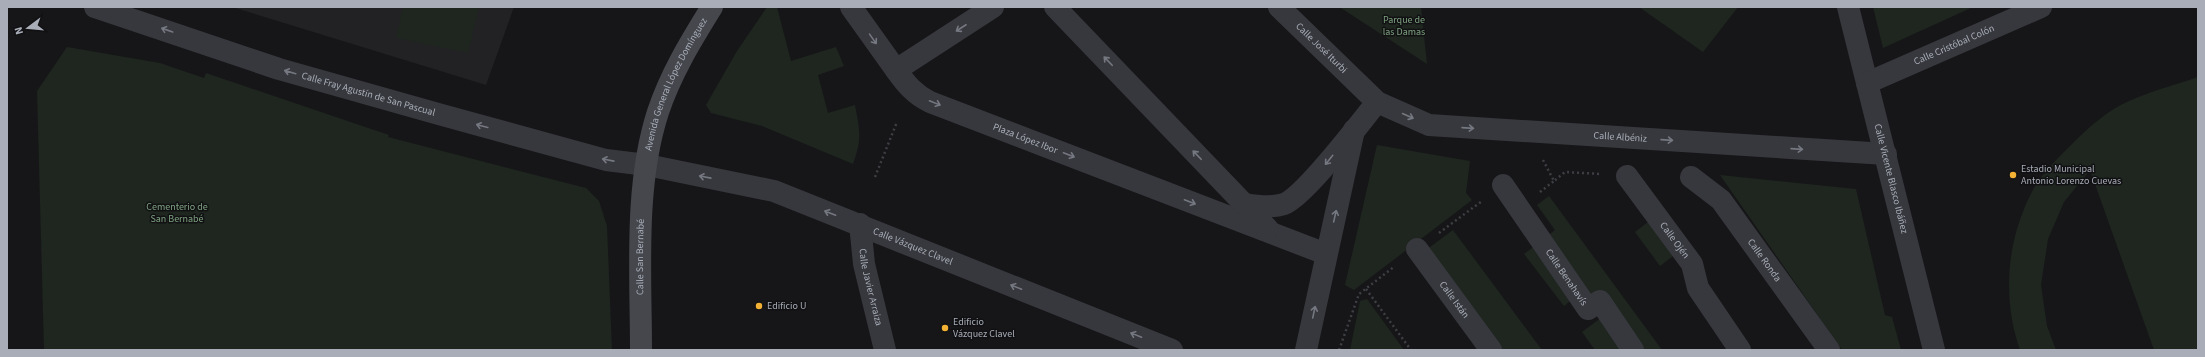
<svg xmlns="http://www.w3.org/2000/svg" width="2205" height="357" font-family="'Source Sans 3',sans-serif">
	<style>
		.built { fill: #222225 }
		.green { fill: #1e261f }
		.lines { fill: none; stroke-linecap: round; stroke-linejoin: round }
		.path { stroke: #3d3f44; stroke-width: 2.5; stroke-dasharray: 2 3; stroke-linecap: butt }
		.pedestrian { stroke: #37383d; stroke-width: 22 }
		.minor { stroke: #37383d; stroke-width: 22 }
		.secondary { stroke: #45474d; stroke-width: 22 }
		.oneway { stroke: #757881 }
		.poi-dot { fill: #f2b134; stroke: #111113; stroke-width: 1.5 }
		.labels { text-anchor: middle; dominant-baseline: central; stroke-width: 3; stroke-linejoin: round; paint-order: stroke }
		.park-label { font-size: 10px; fill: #7fa381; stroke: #111113 }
		.street-label { font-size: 10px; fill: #a8adb8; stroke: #111113 }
		.poi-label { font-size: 10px; fill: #a8adb8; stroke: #111113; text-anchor: start }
	</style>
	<rect width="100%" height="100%" fill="#161618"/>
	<polygon class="built" points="232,7 514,7 486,85"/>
	<g class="green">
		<polygon points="403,7 479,7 468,53 396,38"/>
		<path d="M 767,7 L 777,7 L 791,61 L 836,47 L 844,66 L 818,75 L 828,113 L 855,105 C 860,131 862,139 853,164 L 762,126 L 711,113 L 706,105 L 737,51 Z"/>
		<polygon points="1421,7 1427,64 1341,8 1342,7"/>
		<polygon points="1639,7 1738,7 1703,52"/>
		<polygon points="1873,7 1973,7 1883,48"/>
		<polygon points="67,47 160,63 204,78 206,73 383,133 389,135 388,137 586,188 599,201 607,226 612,350 44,350 37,91"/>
		<path d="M 2198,77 L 2198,350 L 2154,350 L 2090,170 L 2064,202 L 2048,239 L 2041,285 L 2047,326 L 2056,350 L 2020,350 C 2001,295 2007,237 2035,186 C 2044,171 2061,155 2073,143 C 2089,127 2108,110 2129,101 C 2151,91 2175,85 2198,77 Z"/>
		<polygon points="1377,145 1470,161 1466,193 1472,200 1354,290 1345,285"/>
		<polygon points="1720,175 1856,189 1885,315 1892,317 1901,350 1842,350"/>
		<polygon points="1549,196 1662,350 1644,350 1591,301 1545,238 1555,230 1537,205"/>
		<polygon points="1652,219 1677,253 1660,266 1635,232"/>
		<polygon points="1453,230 1542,350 1498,350 1426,250"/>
		<polygon points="1536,245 1575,297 1564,306 1524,254"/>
		<polygon points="1367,299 1404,350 1350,350 1360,301"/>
		<polygon points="1602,317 1626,350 1595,350 1582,332"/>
	</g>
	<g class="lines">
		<g class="path">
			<polyline points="1543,160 1554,181 1565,172 1601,174"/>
			<polyline points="875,177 897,122"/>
			<polyline points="1540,192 1554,181"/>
			<polyline points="1439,233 1482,201"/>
			<polyline points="1366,289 1411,350"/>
			<polyline points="1339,350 1359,294 1395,266"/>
		</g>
		<g class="pedestrian">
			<path id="s1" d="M 1627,176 L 1692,264 L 1698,288 L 1740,350"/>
			<path id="s2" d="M 1691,177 L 1721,200 L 1829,350"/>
			<path id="s3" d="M 1503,185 L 1588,309 L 1600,301 L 1633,350"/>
			<path id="s4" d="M 1417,249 L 1491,350"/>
		</g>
		<g class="minor">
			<path id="s5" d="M 95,7 L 279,69 L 442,115 L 606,160 L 647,165 L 774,191 L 1172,350"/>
			<polyline points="851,7 896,70"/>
			<path id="s6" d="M 993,7 L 896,70 C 906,84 914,94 930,102 L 1326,254"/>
			<polyline points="1055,7 1268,229"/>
			<path id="s7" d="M 1279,7 L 1377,102 L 1429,125 L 1886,154"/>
			<path id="s8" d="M 1848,7 L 1934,350"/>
			<path id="s9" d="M 1867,83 L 2041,7"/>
			<path d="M 1245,204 C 1257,206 1272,208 1284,204 C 1305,196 1360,123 1377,102"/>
			<path id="s10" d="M 860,224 L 864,264 L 885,350"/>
			<polyline points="1306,350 1354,130"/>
		</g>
		<path class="secondary" id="s11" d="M 641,350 C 641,273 634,186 658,112 C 671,73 691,41 712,7"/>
	</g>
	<defs><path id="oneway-shaft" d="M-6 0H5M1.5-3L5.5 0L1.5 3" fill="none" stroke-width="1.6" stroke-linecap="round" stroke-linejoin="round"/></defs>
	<g class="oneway">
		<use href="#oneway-shaft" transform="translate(961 28) rotate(147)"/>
		<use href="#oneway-shaft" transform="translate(167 30) rotate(-161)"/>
		<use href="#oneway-shaft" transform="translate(873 39) rotate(55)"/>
		<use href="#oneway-shaft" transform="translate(1108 61) rotate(-134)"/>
		<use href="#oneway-shaft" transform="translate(290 72) rotate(-164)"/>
		<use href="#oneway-shaft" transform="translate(935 103) rotate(22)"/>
		<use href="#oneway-shaft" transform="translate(1408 116) rotate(24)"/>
		<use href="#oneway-shaft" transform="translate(482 126) rotate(-165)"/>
		<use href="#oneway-shaft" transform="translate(1468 128) rotate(4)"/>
		<use href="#oneway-shaft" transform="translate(1667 140) rotate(4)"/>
		<use href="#oneway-shaft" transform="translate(1797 149) rotate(4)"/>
		<use href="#oneway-shaft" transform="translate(1069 155) rotate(21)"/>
		<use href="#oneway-shaft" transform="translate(1197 155) rotate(-134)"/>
		<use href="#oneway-shaft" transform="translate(608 160) rotate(-169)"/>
		<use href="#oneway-shaft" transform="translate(1329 160) rotate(129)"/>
		<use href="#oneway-shaft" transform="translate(705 177) rotate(-169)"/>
		<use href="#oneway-shaft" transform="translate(1190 202) rotate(21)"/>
		<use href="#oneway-shaft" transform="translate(830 213) rotate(-159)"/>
		<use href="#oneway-shaft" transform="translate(1335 216) rotate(-77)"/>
		<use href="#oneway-shaft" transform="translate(1016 287) rotate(-158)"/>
		<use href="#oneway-shaft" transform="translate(1314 312) rotate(-78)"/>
		<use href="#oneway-shaft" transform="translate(1136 335) rotate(-158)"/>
	</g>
	<g class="poi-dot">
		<circle cx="2013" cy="175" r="4"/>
		<circle cx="759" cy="306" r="4"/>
		<circle cx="945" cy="328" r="4"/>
	</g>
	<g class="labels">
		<g class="park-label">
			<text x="1404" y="20">Parque de<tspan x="1404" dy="12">las Damas</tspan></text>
			<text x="177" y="207">Cementerio de<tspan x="177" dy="12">San Bernabé</tspan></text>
		</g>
		<g class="street-label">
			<text stroke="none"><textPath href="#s9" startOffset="95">Calle Cristóbal Colón</textPath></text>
			<text stroke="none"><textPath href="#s7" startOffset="59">Calle José Iturbi</textPath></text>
			<text stroke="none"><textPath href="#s11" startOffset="272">Avenida General López Domínguez</textPath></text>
			<text stroke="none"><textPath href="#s5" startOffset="287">Calle Fray Agustín de San Pascual</textPath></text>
			<text stroke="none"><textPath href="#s7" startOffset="385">Calle Albéniz</textPath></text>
			<text stroke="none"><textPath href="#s6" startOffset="265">Plaza López Ibor</textPath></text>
			<text stroke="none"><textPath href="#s8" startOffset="177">Calle Vicente Blasco Ibáñez</textPath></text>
			<text stroke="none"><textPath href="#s1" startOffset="80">Calle Ojén</textPath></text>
			<text stroke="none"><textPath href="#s5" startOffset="854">Calle Vázquez Clavel</textPath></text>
			<text stroke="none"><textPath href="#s11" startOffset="93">Calle San Bernabé</textPath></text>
			<text stroke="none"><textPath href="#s2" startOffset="112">Calle Ronda</textPath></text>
			<text stroke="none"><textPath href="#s3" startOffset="112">Calle Benahavís</textPath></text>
			<text stroke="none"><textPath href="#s10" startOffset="64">Calle Javier Arraiza</textPath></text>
			<text stroke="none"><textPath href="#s4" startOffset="63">Calle Istán</textPath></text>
		</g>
		<g class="poi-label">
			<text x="2021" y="169">Estadio Municipal<tspan x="2021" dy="12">Antonio Lorenzo Cuevas</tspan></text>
			<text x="767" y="306">Edificio U</text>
			<text x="953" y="322">Edificio<tspan x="953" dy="12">Vázquez Clavel</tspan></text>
		</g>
	</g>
	<rect width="2205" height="357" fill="none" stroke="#a8adb8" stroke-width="16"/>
	<g transform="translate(28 28) rotate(254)" stroke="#111113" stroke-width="3" paint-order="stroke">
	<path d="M0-3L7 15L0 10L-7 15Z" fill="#a8adb8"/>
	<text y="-6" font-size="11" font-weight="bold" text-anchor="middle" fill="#a8adb8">N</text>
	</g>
</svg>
